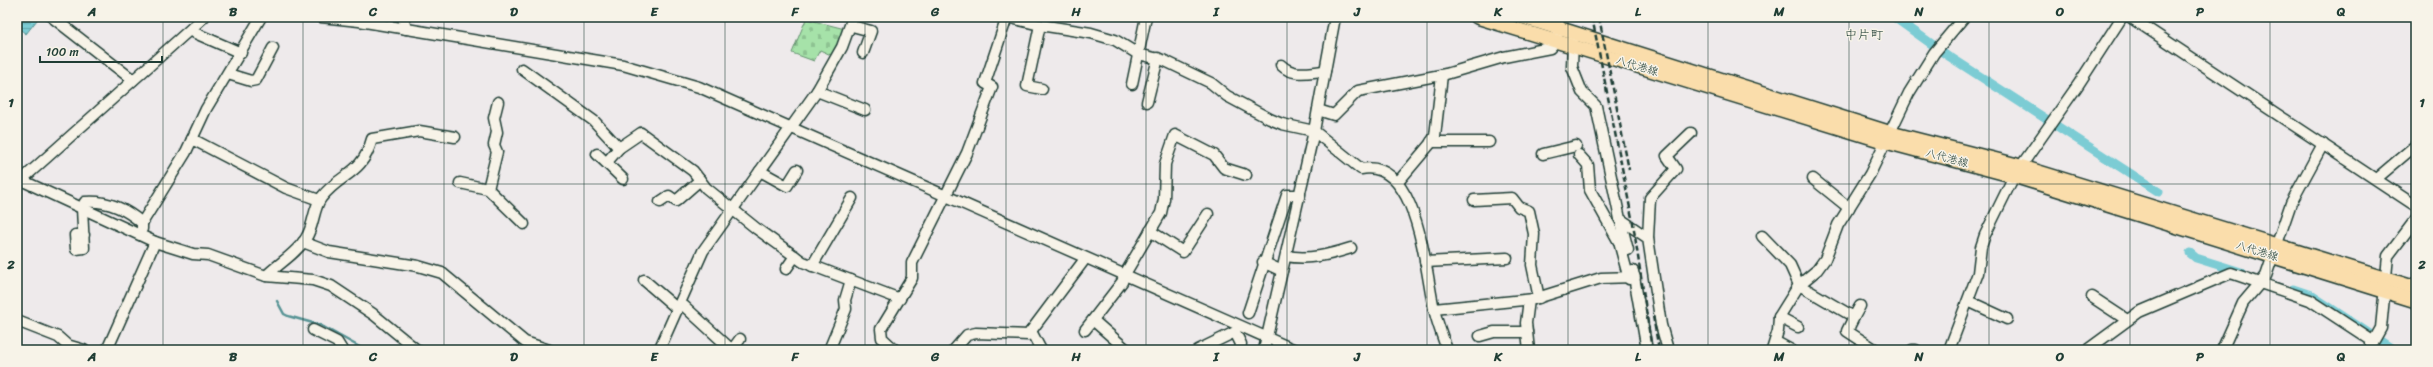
<svg xmlns="http://www.w3.org/2000/svg" width="2433" height="367" font-family="Sriracha,'Klee One',sans-serif">
	<style>
		.cemetery { fill: url(#cemetery-stones); stroke: #62906e }
		.water { fill: url(#water-rules); stroke: #569394 }
		.lines { fill: none; stroke-linecap: round; stroke-linejoin: round }
		.stream { stroke: #569394; stroke-width: 2.5 }
		.canal { stroke: #7bccd4; stroke-width: 9 }
		.minor-casing { stroke: #1f3d34; stroke-width: 13 }
		.major-casing { stroke: #1f3d34; stroke-width: 16 }
		.minor { stroke: #f7f3e8; stroke-width: 10 }
		.major { stroke: #faddab; stroke-width: 13 }
		.rail { stroke: #1f3d34; stroke-width: 2.5; stroke-dasharray: 6 3; stroke-linecap: butt }
		.grid { fill: none; stroke: #1f3d34; stroke-width: 1; stroke-opacity: 0.55 }
		.labels { text-anchor: middle; dominant-baseline: central; stroke-width: 3; stroke-linejoin: round; paint-order: stroke }
		.street-label { font-size: 11px; fill: #1f3d34; stroke: #f7f3e8 }
		.quarter-label { font-size: 13px; fill: #1f3d34; stroke: #f7f3e8 }
		.neatline { fill: none; stroke: #1f3d34; stroke-width: 1.5 }
		.grid-label { font-size: 13px; text-anchor: middle; font-weight: bold; fill: #1f3d34 }
	</style>
	<defs>
		<pattern id="cemetery-stones" width="16" height="16" patternUnits="userSpaceOnUse"><rect width="16" height="16" fill="#a6e2a9"/><path d="M2 7V4a2 2 0 0 1 4 0v3zM10 15v-3a2 2 0 0 1 4 0v3z" fill="#8ec392"/></pattern>
		<pattern id="water-rules" width="6" height="5" patternUnits="userSpaceOnUse"><rect width="6" height="5" fill="#7bccd4"/><path d="M0 2.5h6" fill="none" stroke="#64a7ad"/></pattern>
	</defs>
	<rect width="100%" height="100%" fill="#eeeaeb"/>
	<filter id="ink" filterUnits="userSpaceOnUse"><feTurbulence type="fractalNoise" baseFrequency=".025" numOctaves="2"/><feDisplacementMap in="SourceGraphic" scale="8" xChannelSelector="R" yChannelSelector="G"/><feConvolveMatrix kernelMatrix="1 2 1 2 8 2 1 2 1" color-interpolation-filters="sRGB"/></filter>
	<g filter="url(#ink)">
		<polygon class="cemetery" points="806,19 845,29 833,56 820,50 814,61 792,53"/>
		<polygon class="water" points="17,17 34,17 37,20 26,34 17,27"/>
		<g class="lines">
			<polyline class="stream" points="277,301 284,314 288,316 320,325 365,350"/>
			<g class="canal">
				<polyline points="1894,17 1947,55 2159,192"/>
				<polyline points="2190,253 2196,258 2241,272"/>
				<polyline points="2293,289 2311,295 2394,350"/>
			</g>
			<defs>
				<g id="minor">
					<polyline points="52,17 133,80"/>
					<polyline points="321,17 359,21 623,65 699,87 1295,350"/>
					<polyline points="403,17 406,29"/>
					<path d="M 1007,17 L 1040,25 L 1091,33 L 1115,40 L 1138,54 L 1163,60 L 1211,83 L 1227,96 L 1270,119 L 1282,124 L 1314,131 L 1361,169 C 1419,158 1425,272 1434,309 C 1437,323 1443,337 1447,350"/>
					<polyline points="2130,17 2416,206"/>
					<polyline points="1040,25 1027,86 1042,89"/>
					<polyline points="852,26 871,31 863,53"/>
					<polyline points="192,28 195,33 241,53"/>
					<polyline points="1573,40 1572,67 1582,92 1596,106 1620,219 1648,238 1661,325 1668,350"/>
					<path d="M 1281,65 C 1293,77 1309,72 1325,71"/>
					<polyline points="522,69 594,121 619,148"/>
					<polyline points="228,74 251,81 256,80 273,48"/>
					<polyline points="1132,84 1146,17"/>
					<polyline points="817,91 865,110"/>
					<polyline points="1147,102 1158,58"/>
					<polyline points="1318,110 1334,115 1358,91 1446,74 1504,57 1550,48 1556,41 1559,28 1558,17"/>
					<polyline points="192,139 286,188 319,200"/>
					<polyline points="1431,142 1489,142"/>
					<polyline points="597,154 623,179"/>
					<polyline points="1543,154 1576,146"/>
					<polyline points="1579,155 1588,165 1590,190 1619,242 1629,279"/>
					<polyline points="607,162 619,148 641,133 693,171 706,188 757,229 803,262 900,299"/>
					<polyline points="760,171 787,186 797,170"/>
					<polyline points="1813,179 1849,208"/>
					<polyline points="2376,179 2416,145"/>
					<polyline points="21,180 155,242 193,254 208,255 266,276 313,280 331,286 373,314 417,350"/>
					<polyline points="1398,182 1430,144 1435,136 1442,75"/>
					<polyline points="460,183 488,189 524,224"/>
					<polyline points="17,184 204,17"/>
					<polyline points="488,189 497,152 494,145 497,132 494,118 498,102"/>
					<polyline points="1474,200 1512,198 1519,207 1529,211 1534,234 1532,265 1539,298"/>
					<polyline points="660,202 669,196 676,201 700,180"/>
					<polyline points="1620,219 1628,250"/>
					<polyline points="142,223 186,152 206,109 261,17"/>
					<polyline points="1150,231 1183,252 1208,214"/>
					<path d="M 84,235 L 75,235 L 76,249 L 84,248 L 82,208 L 85,202 C 107,200 125,208 142,223 L 142,229"/>
					<polyline points="1762,236 1790,265 1799,285 1854,317 1860,306"/>
					<polyline points="1648,238 1650,198 1676,169 1667,156 1691,133"/>
					<polyline points="303,242 329,252 418,266 442,273 525,342 549,350"/>
					<path d="M 1286,256 C 1309,260 1329,255 1351,248"/>
					<polyline points="1263,262 1282,271"/>
					<polyline points="1425,262 1507,258"/>
					<polyline points="812,266 852,198"/>
					<polyline points="786,269 795,256"/>
					<polyline points="1633,271 1647,350"/>
					<path d="M 266,276 C 278,264 297,253 306,238 C 314,226 313,209 321,198 C 341,172 362,176 372,139 L 419,131 L 455,137"/>
					<polyline points="644,280 674,306 684,306 732,350"/>
					<polyline points="2092,297 2127,320"/>
					<polyline points="1968,301 2007,319"/>
					<polyline points="1434,309 1534,299 1601,278 1635,277"/>
					<polyline points="1248,313 1287,195 1300,195"/>
					<polyline points="1779,317 1798,327"/>
					<polyline points="1854,317 1847,331 1876,350"/>
					<polyline points="17,321 58,337 67,345 84,350"/>
					<polyline points="1094,321 1127,350"/>
					<polyline points="313,330 337,342 342,350"/>
					<polyline points="1085,330 1122,282 1125,274 1161,213 1164,199 1165,164 1175,135 1214,155 1224,168 1246,175"/>
					<polyline points="1031,331 1041,350"/>
					<polyline points="1480,336 1494,332 1527,332"/>
					<polyline points="1776,342 1791,350"/>
					<polyline points="2372,344 2381,328 2388,256 2416,219"/>
					<polyline points="107,350 155,242"/>
					<polyline points="659,350 703,251 817,91 842,47 853,17"/>
					<polyline points="732,350 740,339"/>
					<polyline points="829,350 846,309 845,300 851,280"/>
					<polyline points="895,350 882,338 881,329 912,278 912,263 967,153 992,87 985,83 1007,17"/>
					<polyline points="954,350 967,335 976,333 1028,335 1085,259"/>
					<polyline points="1198,350 1235,332 1241,344 1240,350"/>
					<polyline points="1264,350 1314,131 1335,17"/>
					<polyline points="1529,350 1526,323 1529,300"/>
					<polyline points="1772,350 1778,331 1779,317 1799,285 1817,270 1825,259 1838,225 1870,174 1909,93 1934,53 1964,17"/>
					<polyline points="1912,350 1916,350"/>
					<polyline points="1949,350 1978,273 1981,247 1985,235 2014,176 2078,85 2122,17"/>
					<polyline points="2087,350 2139,312 2231,273 2310,300 2371,340 2371,350"/>
					<polyline points="2222,350 2243,303 2266,276 2291,203 2323,144"/>
				</g>
				<g id="major">
					<polyline points="1477,17 1886,142 2014,176 2416,301"/>
					<polyline points="1523,17 1891,133 2013,164 2416,288"/>
				</g>
			</defs>
			<use href="#minor" class="minor-casing"/>
			<use href="#major" class="major-casing"/>
			<use href="#minor" class="minor"/>
			<use href="#major" class="major"/>
			<g class="rail">
				<polyline points="1592,17 1633,223 1652,350"/>
				<polyline points="1599,17 1629,170"/>
				<polyline points="1653,316 1659,350"/>
			</g>
		</g>
	</g>
	<path class="grid" d="M 163,17 L 163,350M 303,17 L 303,350M 444,17 L 444,350M 584,17 L 584,350M 725,17 L 725,350M 865,17 L 865,350M 1006,17 L 1006,350M 1146,17 L 1146,350M 1287,17 L 1287,350M 1427,17 L 1427,350M 1568,17 L 1568,350M 1708,17 L 1708,350M 1849,17 L 1849,350M 1989,17 L 1989,350M 2130,17 L 2130,350M 2270,17 L 2270,350M 17,184 L 2416,184"/>
	<g class="labels">
		<g class="street-label">
			<text transform="translate(1637 66) rotate(17)">八代港線</text>
			<text transform="translate(1947 158) rotate(15)">八代港線</text>
			<text transform="translate(2257 251) rotate(17)">八代港線</text>
		</g>
		<g class="quarter-label">
			<text x="1864" y="34">中片町</text>
		</g>
	</g>
	<rect width="2433" height="367" fill="none" stroke="#f7f3e8" stroke-width="44"/>
	<path d="M40 56v6h122v-6" fill="none" stroke="#1f3d34" stroke-width="2"/>
	<text x="46" y="56" font-size="12" fill="#1f3d34" stroke="#f7f3e8" stroke-width="3" paint-order="stroke">100 m</text>
	<rect x="22" y="22" width="2389" height="323" class="neatline"/>
	<g class="grid-label">
		<text x="92" y="16">A</text>
		<text x="233" y="16">B</text>
		<text x="373" y="16">C</text>
		<text x="514" y="16">D</text>
		<text x="654" y="16">E</text>
		<text x="795" y="16">F</text>
		<text x="935" y="16">G</text>
		<text x="1076" y="16">H</text>
		<text x="1216" y="16">I</text>
		<text x="1357" y="16">J</text>
		<text x="1498" y="16">K</text>
		<text x="1638" y="16">L</text>
		<text x="1779" y="16">M</text>
		<text x="1919" y="16">N</text>
		<text x="2060" y="16">O</text>
		<text x="2200" y="16">P</text>
		<text x="2341" y="16">Q</text>
		<text x="11" y="107">1</text>
		<text x="2422" y="107">1</text>
		<text x="11" y="269">2</text>
		<text x="2422" y="269">2</text>
		<text x="92" y="361">A</text>
		<text x="233" y="361">B</text>
		<text x="373" y="361">C</text>
		<text x="514" y="361">D</text>
		<text x="654" y="361">E</text>
		<text x="795" y="361">F</text>
		<text x="935" y="361">G</text>
		<text x="1076" y="361">H</text>
		<text x="1216" y="361">I</text>
		<text x="1357" y="361">J</text>
		<text x="1498" y="361">K</text>
		<text x="1638" y="361">L</text>
		<text x="1779" y="361">M</text>
		<text x="1919" y="361">N</text>
		<text x="2060" y="361">O</text>
		<text x="2200" y="361">P</text>
		<text x="2341" y="361">Q</text>
	</g>
</svg>
